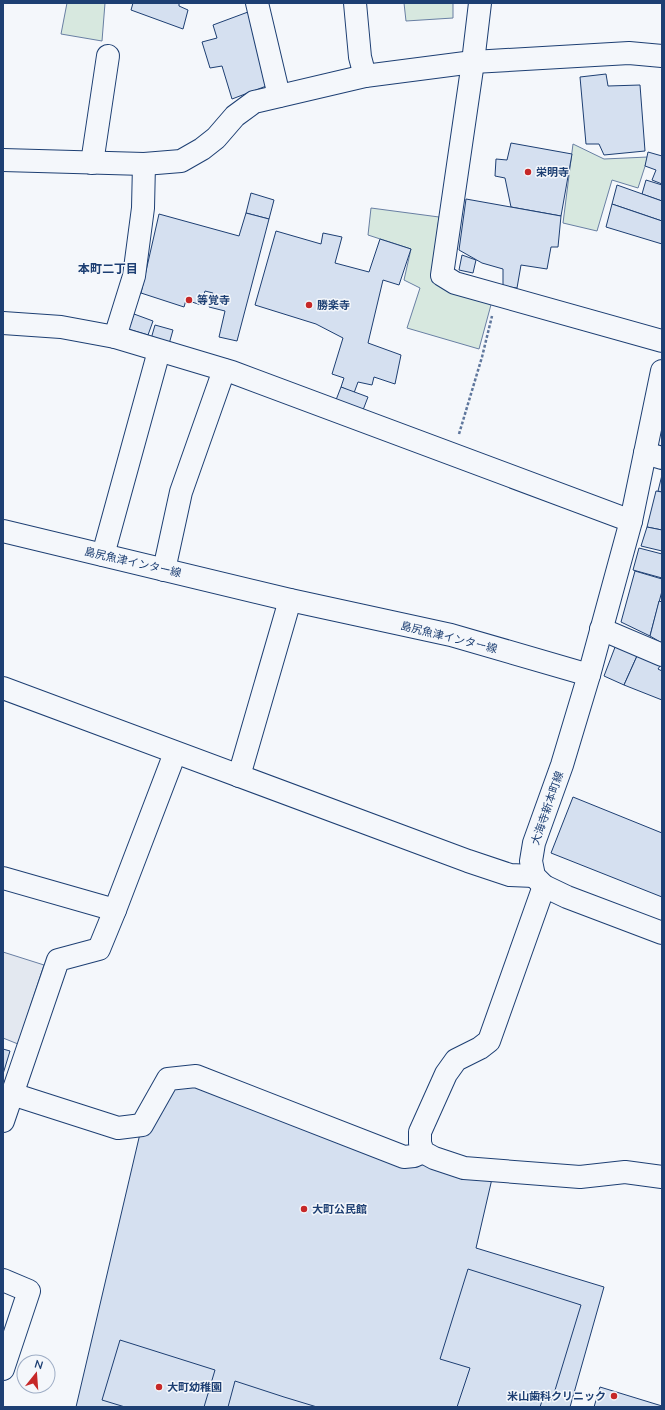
<svg xmlns="http://www.w3.org/2000/svg" width="665" height="1410" font-family="Mulish,'Noto Sans JP',sans-serif">
	<style>
		.green { fill: #d7e8df; stroke: #687fa3 }
		.parking { fill: #e3e8f0; stroke: #687fa3 }
		.building { fill: #d5e0f0; stroke: #1d3f73 }
		.lines { fill: none; stroke-linecap: round; stroke-linejoin: round }
		.minor-casing { stroke: #1d3f73; stroke-width: 24 }
		.major-casing { stroke: #1d3f73; stroke-width: 24 }
		.path { stroke: #5e769c; stroke-width: 2.5; stroke-dasharray: 3 2; stroke-linecap: butt }
		.minor { stroke: #f4f7fb; stroke-width: 22 }
		.major { stroke: #f4f7fb; stroke-width: 22 }
		.poi-dot { fill: #c62828; stroke: #f4f7fb; stroke-width: 1.5 }
		.labels { text-anchor: middle; dominant-baseline: central; stroke-width: 3; stroke-linejoin: round; paint-order: stroke }
		.poi-label { font-size: 11px; font-weight: bold; fill: #1d3f73; stroke: #f4f7fb; text-anchor: start }
		.street-label { font-size: 11px; fill: #1d3f73; stroke: #f4f7fb }
		.neighbourhood-label { font-size: 12px; font-weight: bold; fill: #1d3f73; stroke: #f4f7fb }
	</style>
	<rect width="100%" height="100%" fill="#f4f7fb"/>
	<g class="green">
		<polygon points="67,3 105,3 102,41 61,34"/>
		<polygon points="404,3 453,3 453,18 406,21"/>
		<polygon points="573,144 604,159 648,157 638,188 612,180 597,231 563,223"/>
		<polygon points="371,208 439,217 432,282 492,301 479,349 407,328 420,288 404,280 411,249 368,235"/>
	</g>
	<polygon class="parking" points="3,952 44,965 18,1044 3,1038"/>
	<g class="building">
		<polygon points="133,3 179,3 179,6 188,10 183,29 131,10"/>
		<polygon points="248,12 269,85 232,99 222,66 210,68 202,42 217,38 213,25"/>
		<polygon points="606,74 608,86 640,85 645,151 604,155 599,144 586,144 580,77"/>
		<polygon points="511,143 572,154 561,216 511,207 505,178 495,176 496,159 507,160"/>
		<polygon points="648,152 662,156 662,184 652,180 656,170 645,166"/>
		<polygon points="646,180 662,185 662,201 642,194"/>
		<polygon points="617,185 662,201 662,221 612,204"/>
		<polygon points="251,193 274,200 269,219 246,213"/>
		<polygon points="466,199 561,216 558,247 551,247 547,269 521,265 517,288 503,286 503,269 482,263 459,250"/>
		<polygon points="612,204 662,221 662,244 606,227"/>
		<polygon points="246,213 269,219 237,341 219,337 225,311 209,307 213,293 205,291 201,305 186,300 184,307 141,293 159,214 239,236"/>
		<polygon points="276,231 321,244 323,233 342,237 335,263 369,272 380,239 411,249 399,285 383,280 368,343 401,355 395,384 374,377 372,385 358,382 354,393 341,387 344,378 332,374 343,338 316,324 255,305"/>
		<polygon points="462,255 476,260 473,273 459,270"/>
		<polygon points="134,314 153,321 148,335 128,329"/>
		<polygon points="155,325 173,330 169,344 151,339"/>
		<polygon points="341,387 368,397 363,410 336,400"/>
		<polygon points="662,475 662,492 658,491"/>
		<polygon points="656,491 662,492 662,530 647,527"/>
		<polygon points="647,527 662,530 662,551 641,546"/>
		<polygon points="639,548 662,554 662,578 633,570"/>
		<polygon points="635,571 662,579 662,591 650,636 621,622"/>
		<polygon points="659,601 662,602 662,643 650,636"/>
		<polygon points="617,642 637,656 624,685 604,676"/>
		<polygon points="637,656 660,666 658,669 662,671 662,700 624,685"/>
		<polygon points="573,797 662,833 662,897 551,853"/>
		<polygon points="3,1049 10,1051 3,1074"/>
		<polygon points="196,1076 404,1157 494,1170 476,1248 604,1287 570,1407 76,1407 142,1125 168,1079"/>
		<polygon points="468,1269 581,1305 552,1400 544,1395 540,1407 457,1407 470,1368 440,1359"/>
		<polygon points="120,1340 215,1370 204,1407 125,1407 102,1400"/>
		<polygon points="235,1381 284,1397 317,1407 228,1407"/>
		<polygon points="600,1387 662,1406 662,1407 594,1407"/>
	</g>
	<g class="lines">
		<defs>
			<g id="minor">
				<polyline points="257,3 279,96"/>
				<polyline points="355,3 360,57 365,76"/>
				<polyline points="480,3 473,62 442,275 455,283 662,341"/>
				<polyline points="3,160 144,164 181,161 202,149 216,138 235,116 254,102 365,76 473,62 629,53 662,56"/>
				<polyline points="92,163 108,56"/>
				<polyline points="3,323 61,327 115,337 232,372 631,521"/>
				<polyline points="115,337 134,276 143,208 144,164"/>
				<polyline points="645,453 662,458"/>
				<polyline points="103,555 159,351"/>
				<polyline points="164,570 181,492 224,370"/>
				<polyline points="601,629 662,655"/>
				<polyline points="3,688 468,861 510,875 534,876"/>
				<polyline points="239,776 290,600"/>
				<polyline points="3,878 115,910"/>
				<polyline points="544,886 489,1041 480,1048 456,1060 446,1074 420,1132 420,1143 423,1152 434,1158 464,1168 580,1177 625,1172 662,1177"/>
				<polyline points="12,1094 118,1128 142,1125 168,1079 196,1076 404,1157 414,1156 423,1152"/>
				<polyline points="3,1121 58,960 99,949 115,910 175,753"/>
				<polyline points="3,1280 29,1291 3,1369"/>
			</g>
			<g id="major">
				<polyline points="662,371 631,521 589,675 562,765 534,843 531,861 534,876 544,886 567,897 662,933"/>
				<polyline points="3,531 290,600 451,635 589,675"/>
			</g>
		</defs>
		<use href="#minor" class="minor-casing"/>
		<use href="#major" class="major-casing"/>
		<polyline class="path" points="459,434 482,357 492,316"/>
		<use href="#minor" class="minor"/>
		<use href="#major" class="major"/>
	</g>
	<g class="poi-dot">
		<circle cx="528" cy="172" r="4"/>
		<circle cx="189" cy="300" r="4"/>
		<circle cx="309" cy="305" r="4"/>
		<circle cx="304" cy="1209" r="4"/>
		<circle cx="159" cy="1387" r="4"/>
		<circle cx="614" cy="1396" r="4"/>
	</g>
	<g class="labels">
		<g class="poi-label">
			<text x="536" y="172">栄明寺</text>
			<text x="197" y="300">等覚寺</text>
			<text x="317" y="305">勝楽寺</text>
			<text x="312" y="1209">大町公民館</text>
			<text x="167" y="1387">大町幼稚園</text>
			<text x="606" y="1396" text-anchor="end">米山歯科クリニック</text>
		</g>
		<g class="street-label">
			<text transform="translate(133 562) rotate(13)">島尻魚津インター線</text>
			<text transform="translate(449 637) rotate(14)">島尻魚津インター線</text>
			<text transform="translate(547 808) rotate(-71)">大海寺新本町線</text>
		</g>
		<g class="neighbourhood-label">
			<text x="108" y="268">本町二丁目</text>
		</g>
	</g>
	<rect width="665" height="1410" fill="none" stroke="#1d3f73" stroke-width="8"/>
	<g transform="translate(36 1374) rotate(17)"><circle r="19" fill="#f4f7fb" stroke="#9eadc5"/>
	<path d="M0-3L7 15L0 10L-7 15Z" fill="#c62828"/>
	<text y="-6" font-size="11" font-weight="bold" text-anchor="middle" fill="#1d3f73">N</text>
	</g>
</svg>
